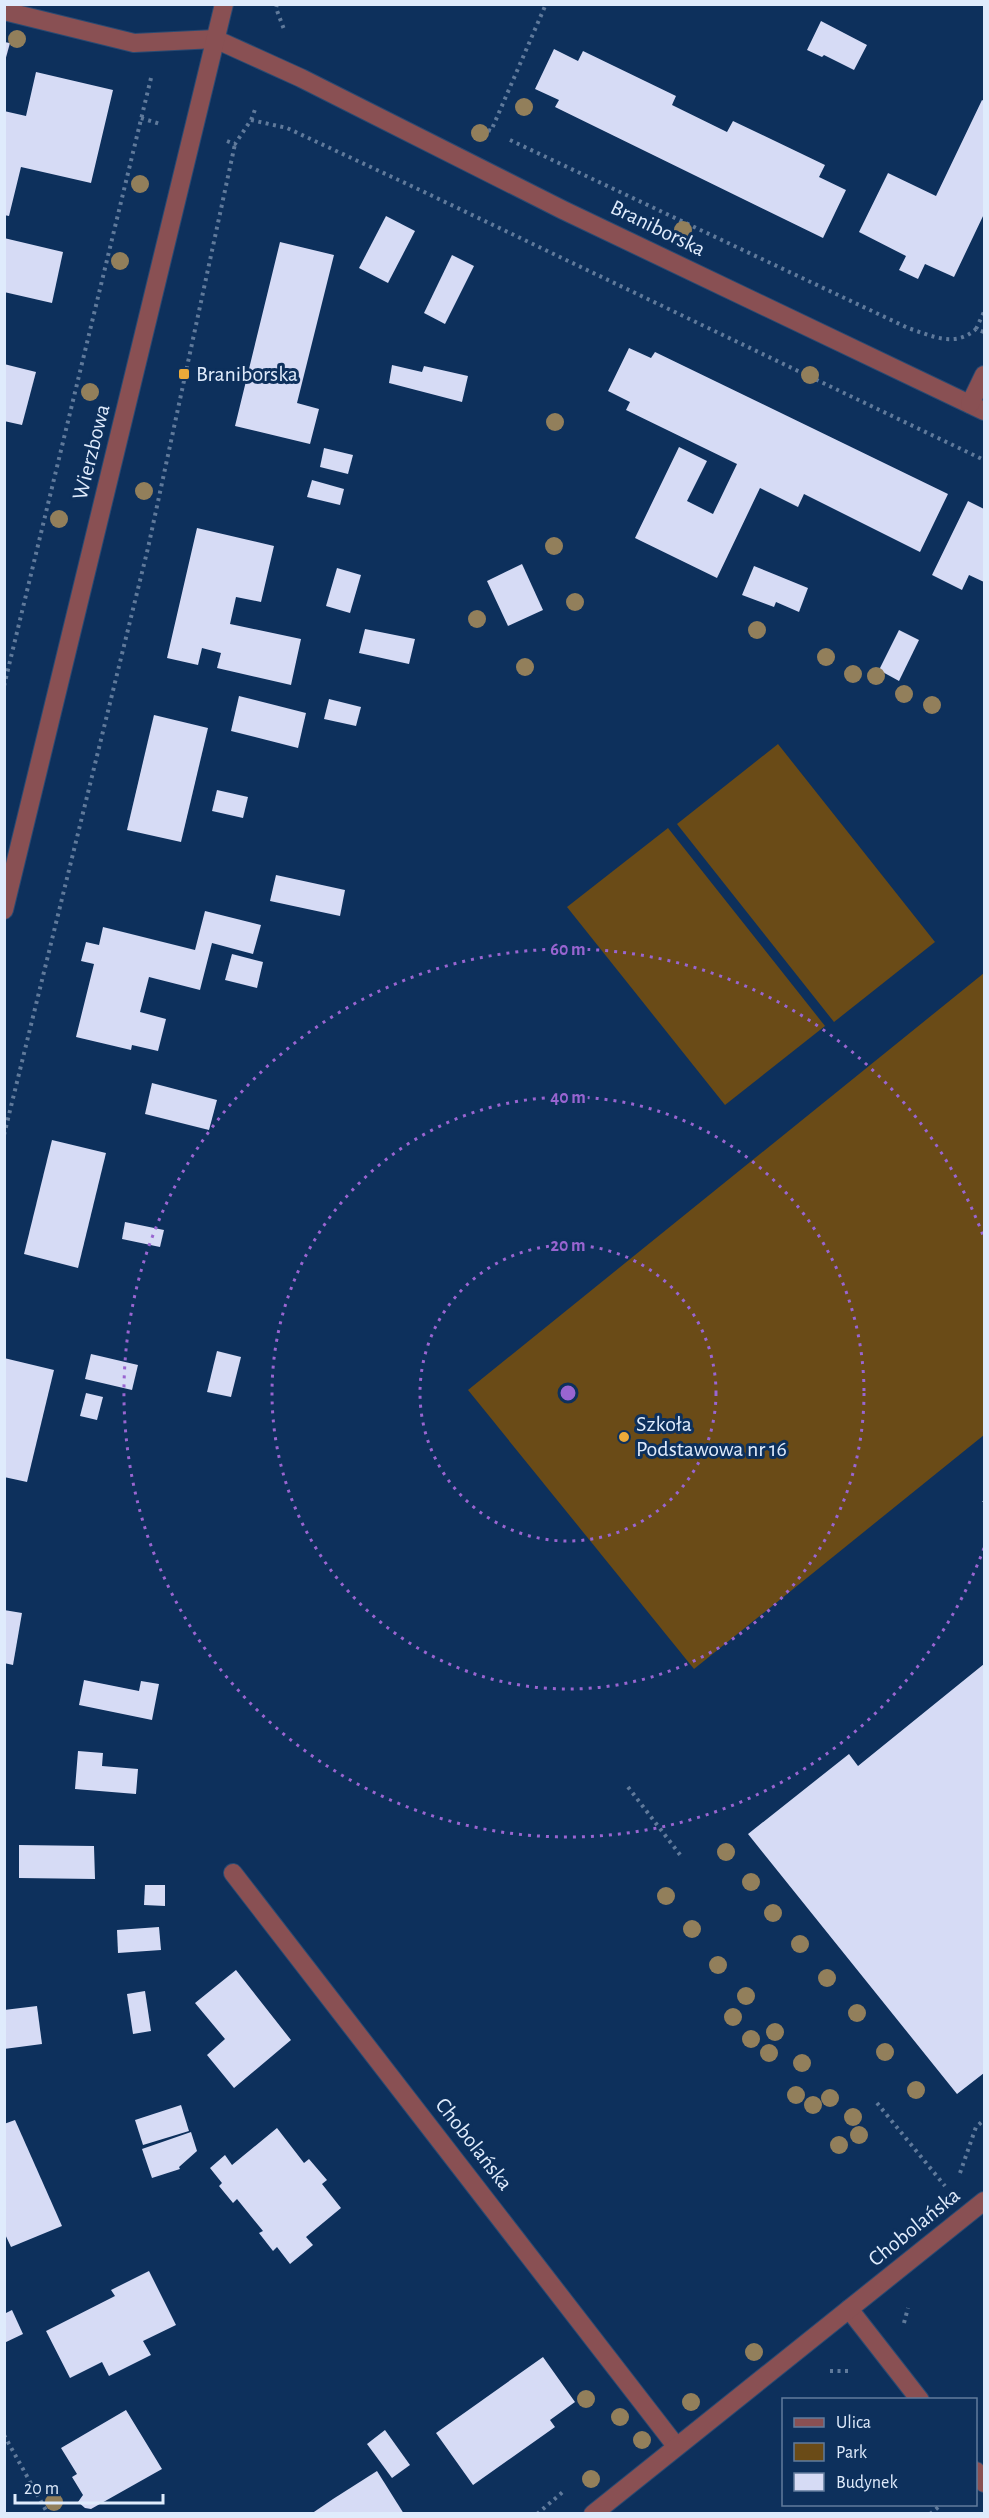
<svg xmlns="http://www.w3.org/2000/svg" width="989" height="2518" font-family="'Alegreya Sans',sans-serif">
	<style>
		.green { fill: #6a4b17 }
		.building { fill: #d6dbf5 }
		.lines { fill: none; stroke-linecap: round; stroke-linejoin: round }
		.lane-casing { stroke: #2a4a72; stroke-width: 20 }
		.street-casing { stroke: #2a4a72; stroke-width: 20 }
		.path { stroke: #607a9b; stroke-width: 4; stroke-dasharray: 3 4.5; stroke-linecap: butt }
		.lane { stroke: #895053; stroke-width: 18 }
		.street { stroke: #895053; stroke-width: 18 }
		.tree { fill: #927f5b }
		.ring { fill: none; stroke: #9965d1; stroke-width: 3; stroke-dasharray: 3 6 }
		.poi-dot { fill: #ebaa39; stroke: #0d305c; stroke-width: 2 }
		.labels { text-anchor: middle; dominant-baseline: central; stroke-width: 6; stroke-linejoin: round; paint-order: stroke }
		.street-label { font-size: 22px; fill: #dfebfc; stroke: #0d305c }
		.poi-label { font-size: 22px; fill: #dfebfc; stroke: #0d305c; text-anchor: start }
		.centre { fill: #9965d1; stroke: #0d305c; stroke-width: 3 }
		.ring-label { font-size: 18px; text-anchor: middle; font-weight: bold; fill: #9965d1; stroke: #0d305c; stroke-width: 6; stroke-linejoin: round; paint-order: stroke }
	</style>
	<rect width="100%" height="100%" fill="#0d305c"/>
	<g class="green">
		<polygon points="778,744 935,942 834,1022 677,824"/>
		<polygon points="668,828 825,1026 725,1105 567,907"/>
		<polygon points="984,973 984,1435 694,1669 468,1390"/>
	</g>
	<g class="building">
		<polygon points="821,21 867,45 854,70 824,55 822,57 807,50"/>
		<polygon points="4,42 10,43 5,61 4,61"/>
		<polygon points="554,49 578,61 583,51 676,96 672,105 727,132 733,121 825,165 819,177 846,190 823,238 555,107 559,100 535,89"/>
		<polygon points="36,72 113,90 91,183 21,167 9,216 4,215 4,111 26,116"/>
		<polygon points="982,100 984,101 984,214 954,277 925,264 918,279 899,270 906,256 859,232 888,173 936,196"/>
		<polygon points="386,216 415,231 388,283 359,268"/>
		<polygon points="4,238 63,252 52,303 4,292"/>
		<polygon points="280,242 334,255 297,403 319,409 310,444 235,426"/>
		<polygon points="452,255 474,266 445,324 424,313"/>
		<polygon points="629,348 651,358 655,352 948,494 920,552 804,494 798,507 760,488 717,578 635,538 679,447 707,461 687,501 713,514 737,464 626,410 630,402 608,391"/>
		<polygon points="4,364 36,372 22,425 4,421"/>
		<polygon points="392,365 422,372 424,366 468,376 462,402 389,383"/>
		<polygon points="324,448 353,455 348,474 320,467"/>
		<polygon points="312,480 344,489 340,505 307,497"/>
		<polygon points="968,501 984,509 984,582 969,575 962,590 932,575"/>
		<polygon points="197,528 274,546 261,602 236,597 230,624 301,639 291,685 217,668 221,653 202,648 198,665 167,658"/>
		<polygon points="522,564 543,610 508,626 487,581"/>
		<polygon points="754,566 808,588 799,612 776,602 774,607 742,595"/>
		<polygon points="337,568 361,575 350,613 326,606"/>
		<polygon points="365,629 415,639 409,664 359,653"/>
		<polygon points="899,630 919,640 899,681 879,670"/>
		<polygon points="239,696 306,713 298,748 231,731"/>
		<polygon points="329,699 361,707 356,726 324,719"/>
		<polygon points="154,715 208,728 181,842 127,830"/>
		<polygon points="217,790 248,797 243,818 212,811"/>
		<polygon points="276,875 345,890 340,916 270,901"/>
		<polygon points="205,911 261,925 253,954 212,943 200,990 149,977 140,1012 166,1019 158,1051 132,1045 131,1050 76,1037 94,964 81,961 86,942 99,945 103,927 195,950"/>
		<polygon points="232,954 263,962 257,988 225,980"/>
		<polygon points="152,1083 217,1100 209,1130 145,1114"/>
		<polygon points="52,1140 106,1153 78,1268 24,1254"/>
		<polygon points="125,1222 164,1230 160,1247 122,1239"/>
		<polygon points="217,1351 241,1357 231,1397 207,1392"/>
		<polygon points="91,1354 138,1365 132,1390 85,1379"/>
		<polygon points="4,1358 54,1370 27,1482 4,1477"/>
		<polygon points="86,1393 103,1397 97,1420 80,1416"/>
		<polygon points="4,1610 22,1613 13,1665 4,1663"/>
		<polygon points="984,1664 984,2073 957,2094 748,1834 849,1754 858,1766"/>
		<polygon points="84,1680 139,1691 141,1681 159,1684 152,1720 79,1705"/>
		<polygon points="78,1751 103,1753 102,1766 138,1769 136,1794 75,1789"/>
		<polygon points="19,1845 94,1846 95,1879 19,1878"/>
		<polygon points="145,1885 165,1885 165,1906 144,1905"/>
		<polygon points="159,1927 161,1950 118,1953 117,1930"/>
		<polygon points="236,1970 291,2040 234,2088 207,2055 225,2039 195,2003"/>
		<polygon points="145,1991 151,2031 133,2034 127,1994"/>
		<polygon points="37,2006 42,2044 4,2049 4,2010"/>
		<polygon points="181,2105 189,2131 143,2145 135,2120"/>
		<polygon points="15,2120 62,2226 11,2247 4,2232 4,2124"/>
		<polygon points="277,2128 304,2163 309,2159 327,2180 322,2184 341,2208 306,2237 313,2245 290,2264 277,2247 273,2251 259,2233 263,2231 237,2199 233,2203 219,2186 222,2183 210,2168 225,2155 232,2165"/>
		<polygon points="191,2132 197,2151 179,2167 180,2169 152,2178 142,2149"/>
		<polygon points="149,2271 176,2325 143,2341 151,2355 109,2376 102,2362 70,2378 46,2331 115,2296 111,2290"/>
		<polygon points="12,2310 23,2334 4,2343 4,2314"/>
		<polygon points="543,2357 575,2402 550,2420 555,2427 473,2485 436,2433"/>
		<polygon points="126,2410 162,2469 91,2509 85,2508 78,2502 83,2495 72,2477 77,2474 61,2448"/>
		<polygon points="385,2430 410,2465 392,2478 367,2444"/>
		<polygon points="377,2471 404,2514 311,2514 333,2499"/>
	</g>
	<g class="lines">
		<defs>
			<polyline id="lane" points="4,11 134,43 215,39"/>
			<g id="street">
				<polyline points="215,39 301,78 563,210 984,411"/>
				<polyline points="970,404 984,375"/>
				<polyline points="4,910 224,4"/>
				<polyline points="233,1873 676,2446"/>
				<polyline points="849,2309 920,2400"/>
				<polyline points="976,2471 984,2483"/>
				<polyline points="593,2514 984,2201"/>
			</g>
		</defs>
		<use href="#lane" class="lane-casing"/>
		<use href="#street" class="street-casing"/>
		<g class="path">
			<polyline points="277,4 276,8 285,32"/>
			<polyline points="141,118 160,124"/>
			<polyline points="251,120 287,128 420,190 984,460"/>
			<polyline points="488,130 491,131 546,4"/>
			<path d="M 510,140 L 908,328 C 932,336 955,348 976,329 L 984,332"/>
			<polyline points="227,141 235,144 251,120 256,107"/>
			<polyline points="976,329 984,312"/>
			<polyline points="4,686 151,78"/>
			<polyline points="4,1135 148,548 235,144"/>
			<polyline points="984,1501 984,1502"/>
			<polyline points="628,1787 681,1856"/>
			<polyline points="877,2103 945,2186"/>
			<polyline points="960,2173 976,2127 984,2120"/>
			<polyline points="904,2323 908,2308"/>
			<polyline points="830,2371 852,2371"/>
			<polyline points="4,2435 48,2514"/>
			<polyline points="537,2514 564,2491"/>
			<polyline points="930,2514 942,2504"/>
		</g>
		<use href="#lane" class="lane"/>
		<use href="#street" class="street"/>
	</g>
	<g class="tree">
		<circle cx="17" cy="39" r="9"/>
		<circle cx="524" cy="107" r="9"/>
		<circle cx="480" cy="133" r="9"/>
		<circle cx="140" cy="184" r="9"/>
		<circle cx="683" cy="230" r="9"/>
		<circle cx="120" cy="261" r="9"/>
		<circle cx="810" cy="375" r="9"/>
		<circle cx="90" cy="392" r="9"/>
		<circle cx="555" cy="422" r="9"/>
		<circle cx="144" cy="491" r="9"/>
		<circle cx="59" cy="519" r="9"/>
		<circle cx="554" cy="546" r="9"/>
		<circle cx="575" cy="602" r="9"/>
		<circle cx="477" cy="619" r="9"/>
		<circle cx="757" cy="630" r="9"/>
		<circle cx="826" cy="657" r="9"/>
		<circle cx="525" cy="667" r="9"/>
		<circle cx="853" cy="674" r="9"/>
		<circle cx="876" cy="676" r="9"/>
		<circle cx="904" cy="694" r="9"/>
		<circle cx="932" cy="705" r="9"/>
		<circle cx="726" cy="1852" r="9"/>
		<circle cx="751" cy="1882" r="9"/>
		<circle cx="666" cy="1896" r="9"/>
		<circle cx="773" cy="1913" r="9"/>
		<circle cx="692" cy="1929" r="9"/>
		<circle cx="800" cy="1944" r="9"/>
		<circle cx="718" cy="1965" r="9"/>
		<circle cx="827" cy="1978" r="9"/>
		<circle cx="746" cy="1996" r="9"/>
		<circle cx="857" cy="2013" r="9"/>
		<circle cx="733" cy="2017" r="9"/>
		<circle cx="775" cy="2032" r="9"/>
		<circle cx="751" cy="2039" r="9"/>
		<circle cx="885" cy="2052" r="9"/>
		<circle cx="769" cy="2053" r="9"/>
		<circle cx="802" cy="2063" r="9"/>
		<circle cx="916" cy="2090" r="9"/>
		<circle cx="796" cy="2095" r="9"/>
		<circle cx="830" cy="2098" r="9"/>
		<circle cx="813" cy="2105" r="9"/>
		<circle cx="853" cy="2117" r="9"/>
		<circle cx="859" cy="2135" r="9"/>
		<circle cx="839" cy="2145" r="9"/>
		<circle cx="754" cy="2352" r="9"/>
		<circle cx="586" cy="2399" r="9"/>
		<circle cx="691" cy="2402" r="9"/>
		<circle cx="620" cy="2417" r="9"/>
		<circle cx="642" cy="2440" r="9"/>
		<circle cx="591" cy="2479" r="9"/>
		<circle cx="54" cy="2502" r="9"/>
	</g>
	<g class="ring">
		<circle cx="568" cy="1393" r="148"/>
		<circle cx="568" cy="1393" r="296"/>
		<path d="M984 1548A444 444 0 1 1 984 1238"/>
	</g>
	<g class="poi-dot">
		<rect x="178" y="368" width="12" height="12" rx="3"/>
		<circle cx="624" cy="1437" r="6"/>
	</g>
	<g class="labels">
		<g class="street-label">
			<text transform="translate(658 228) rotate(26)">Braniborska</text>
			<text transform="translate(91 452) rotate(-76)">Wierzbowa</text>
			<text transform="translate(474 2144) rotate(52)">Chobolańska</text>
			<text transform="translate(914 2227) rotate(-39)">Chobolańska</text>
		</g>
		<g class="poi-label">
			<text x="196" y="374">Braniborska</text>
			<text x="636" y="1424">Szkoła<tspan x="636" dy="25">Podstawowa nr 16</tspan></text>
		</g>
	</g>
	<circle cx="568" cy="1393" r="9" class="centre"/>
	<g class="ring-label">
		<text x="568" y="955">60 m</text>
		<text x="568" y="1103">40 m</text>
		<text x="568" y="1251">20 m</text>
	</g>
	<rect width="989" height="2518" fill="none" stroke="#dfebfc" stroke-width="12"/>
	<rect x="782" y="2398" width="195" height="108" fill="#0d305c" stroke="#617b9c" stroke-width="1.5"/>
	<rect x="794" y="2418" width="30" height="9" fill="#895053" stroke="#617b9c" stroke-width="1.5"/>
	<text x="836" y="2428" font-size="18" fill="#dfebfc">Ulica</text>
	<rect x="794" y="2443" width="30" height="18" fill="#6a4b17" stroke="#617b9c" stroke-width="1.5"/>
	<text x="836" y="2458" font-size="18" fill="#dfebfc">Park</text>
	<rect x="794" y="2473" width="30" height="18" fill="#d6dbf5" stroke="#617b9c" stroke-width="1.5"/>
	<text x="836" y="2488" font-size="18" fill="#dfebfc">Budynek</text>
	<path d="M15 2494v9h148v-9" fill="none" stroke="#dfebfc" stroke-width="3"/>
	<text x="24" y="2494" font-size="18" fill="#dfebfc" stroke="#0d305c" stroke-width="4.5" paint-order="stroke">20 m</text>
</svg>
